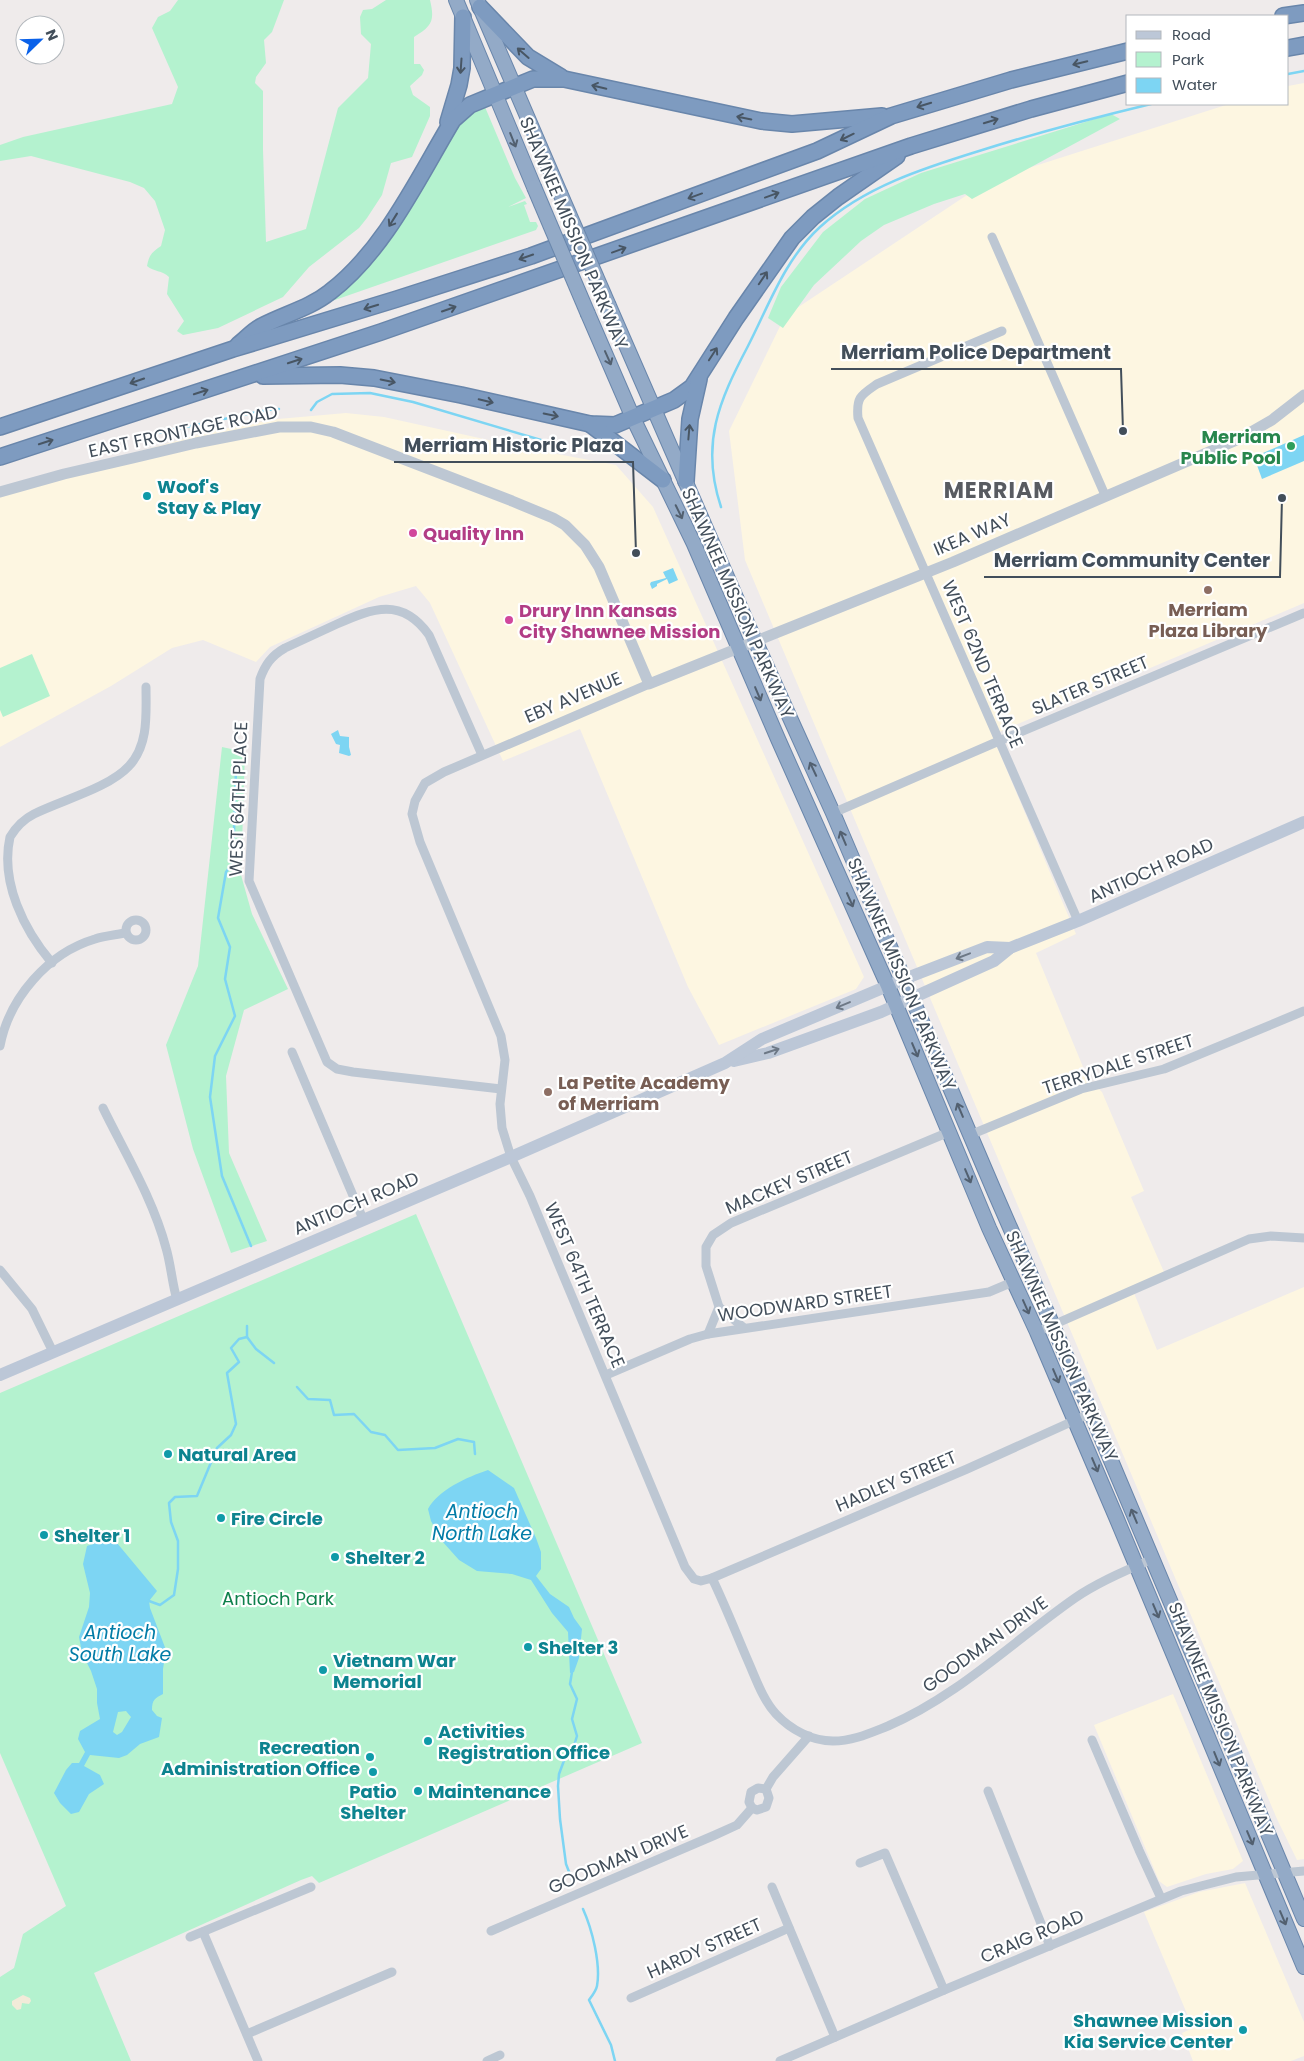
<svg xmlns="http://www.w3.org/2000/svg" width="1304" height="2061" font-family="Poppins,sans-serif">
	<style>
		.commercial { fill: #fdf6e1 }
		.green { fill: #b4f2cf }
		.sand { fill: #f2ebd9 }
		.water { fill: #7dd5f3; fill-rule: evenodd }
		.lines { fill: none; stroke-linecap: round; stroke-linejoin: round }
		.stream { stroke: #7dd5f3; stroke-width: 2.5 }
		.trunk-casing { stroke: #6986ab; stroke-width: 16 }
		.motorway-casing { stroke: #6986ab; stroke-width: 18 }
		.minor { stroke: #bdc7d3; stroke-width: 9 }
		.tertiary { stroke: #bdc7d3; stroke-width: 11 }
		.secondary { stroke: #bcc7d7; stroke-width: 12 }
		.trunk { stroke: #93aac7; stroke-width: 14 }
		.motorway { stroke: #7e9bc0; stroke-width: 15 }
		.trunk-bridge-casing { stroke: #6986ab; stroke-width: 16; stroke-linecap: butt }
		.trunk-bridge { stroke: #93aac7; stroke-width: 14 }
		.oneway { stroke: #485664 }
		.oneway2 { stroke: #526070 }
		.oneway3 { stroke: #6d7886 }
		.leisure-dot { fill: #2e9e5b; stroke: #fff; stroke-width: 2 }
		.culture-dot { fill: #0f9aa8; stroke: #fff; stroke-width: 2 }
		.hotel-dot { fill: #d1479c; stroke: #fff; stroke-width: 2 }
		.education-dot { fill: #8d6e63; stroke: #fff; stroke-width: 2 }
		.labels { text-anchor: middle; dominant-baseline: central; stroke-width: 4.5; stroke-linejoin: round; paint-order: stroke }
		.street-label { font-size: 18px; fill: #424e5a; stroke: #fff }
		.leisure-label { font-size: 18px; font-weight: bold; fill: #27864d; stroke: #fff; text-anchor: end }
		.culture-label { font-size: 18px; font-weight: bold; fill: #0d838f; stroke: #fff; text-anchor: start }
		.hotel-label { font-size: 18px; font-weight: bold; fill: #b23c85; stroke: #fff; text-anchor: start }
		.education-label { font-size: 18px; font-weight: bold; fill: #785e54; stroke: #fff }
		.park-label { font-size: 18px; fill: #0f804c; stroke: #fff }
		.water-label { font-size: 19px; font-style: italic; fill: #027ca7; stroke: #fff }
		.district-label { font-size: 22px; font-weight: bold; letter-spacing: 1px; fill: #585b61; stroke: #fff }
		.leader { fill: none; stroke: #424e5a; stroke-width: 2 }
		.callout-dot { fill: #424e5a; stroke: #fff; stroke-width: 2 }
		.callout-label { font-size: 19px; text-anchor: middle; font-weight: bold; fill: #424e5a; stroke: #fff; stroke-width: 4.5; stroke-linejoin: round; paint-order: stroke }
	</style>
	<rect width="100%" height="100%" fill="#efebeb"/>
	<g class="commercial">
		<polygon points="1304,83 1304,603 992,735 1076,934 1036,953 1088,1079 1102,1092 1144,1191 1131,1197 1164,1272 1132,1288 1157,1350 1304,1287 1304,1859 1297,1860 1277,1819 745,560 729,431 785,316 988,181 1229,104 1288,104 1288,86"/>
		<polygon points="346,413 384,417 525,448 616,465 653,507 864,977 856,989 719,1045 688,987 580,729 503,761 430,603 416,586 379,597 270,647 256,662 203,640 172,648 111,686 0,747 0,490 216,430 278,419"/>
		<polygon points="1173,1694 1243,1861 1233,1869 1206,1874 1167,1887 1159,1881 1094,1725"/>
		<polygon points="1245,1883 1304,2022 1304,2056 1291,2061 1193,2061 1182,2033 1193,2028 1144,1912 1199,1892"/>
	</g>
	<g class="green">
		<path d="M 178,0 L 284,0 L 272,32 L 264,40 L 266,63 L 256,77 L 255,83 L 263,91 L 263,150 L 266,242 L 306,229 L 338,108 L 368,78 L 371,44 L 361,34 L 360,17 L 363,10 L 372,9 L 386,0 L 430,0 C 435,21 432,26 414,37 L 414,64 L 420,64 L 424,70 L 422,75 L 410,86 L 413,95 L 430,107 L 430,116 L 412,157 L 391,163 L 382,195 L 367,218 L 359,228 L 309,267 L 283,297 L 218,328 L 183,335 L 177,331 L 184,321 L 167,294 L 169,277 C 162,270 154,272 147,266 C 149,255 152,252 161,246 L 165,230 L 155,201 L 144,188 L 130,182 L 31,156 L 0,161 L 0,145 L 23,137 L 172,104 L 178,87 L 152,28 L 158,17 L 170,11 Z"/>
		<polygon points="485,107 515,178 526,198 508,207 525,201 527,204 524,205 530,222 536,222 538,226 536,230 332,301 460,120 476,108"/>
		<polygon points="1111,114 1120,119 972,199 965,194 934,204 884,225 861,241 814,285 783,328 768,318 781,287 823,232 865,199 921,173"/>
		<polygon points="32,654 50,696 3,717 0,710 0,668"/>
		<polygon points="222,747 245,752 241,875 252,914 288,989 244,1010 226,1076 229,1153 267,1241 231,1253 193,1149 166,1045 198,966"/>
		<polygon points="416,1214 642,1743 319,1883 312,1876 301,1880 94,1973 131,2061 0,2061 0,1977 14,1968 23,1934 66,1906 0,1753 0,1393"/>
	</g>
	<polygon class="sand" points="23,1995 30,1998 31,2001 29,2004 22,2003 21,2009 17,2010 12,2005 12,2001"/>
	<g class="water">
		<polygon points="1304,435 1304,461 1262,479 1254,457"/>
		<polygon points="673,568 678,580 669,584 667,579 657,584 657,586 652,589 650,584 651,582 666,578 663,572"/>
		<polygon points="338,730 340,736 349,737 349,747 351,755 349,756 339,753 340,745 336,744 331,734"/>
		<path d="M 488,1470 L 514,1488 L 536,1538 L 541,1552 L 541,1569 L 536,1576 L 550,1594 L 569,1607 L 574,1618 L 582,1629 L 579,1658 L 574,1672 L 570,1673 L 568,1632 L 552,1613 L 531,1580 L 512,1574 L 477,1571 L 459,1560 L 442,1541 L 431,1521 L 428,1509 C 438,1490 467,1477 488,1470 Z"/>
		<path d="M 112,1537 L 157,1591 L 149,1601 L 150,1608 L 166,1650 L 163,1669 L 163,1694 C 155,1698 152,1700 152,1710 L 157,1716 L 162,1718 L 159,1737 L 140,1744 L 127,1755 L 119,1758 L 90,1755 L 84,1766 L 100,1775 L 104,1784 L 89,1794 L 79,1812 L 71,1814 L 60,1803 L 54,1793 L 66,1770 L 72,1763 L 79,1763 L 85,1752 L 78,1739 L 80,1731 L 100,1719 L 97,1703 L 97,1689 L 91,1671 L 82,1653 L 79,1637 L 89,1607 L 90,1593 L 83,1564 L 87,1546 ZM 126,1711 L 131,1717 L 122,1732 L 117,1735 L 113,1732 L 118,1712 Z"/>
	</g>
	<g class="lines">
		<g class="stream">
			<polyline points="1288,74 1304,71"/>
			<polyline points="311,410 317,402 332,394 370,393 413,402 541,440"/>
			<polyline points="148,435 267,410 279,409"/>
			<path d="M 721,507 C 700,444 719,401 748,346 C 769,305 785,259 820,227 C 864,187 924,168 979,151 C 1036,133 1093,118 1151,104"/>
			<polyline points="236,769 233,863 226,872 218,918 230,947 225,979 235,1016 215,1056 210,1097 222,1176 251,1246"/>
			<polyline points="247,1326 247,1337 256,1349 274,1363"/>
			<polyline points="297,1387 308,1399 330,1400 334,1415 354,1414 371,1432 385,1435 398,1450 435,1448 458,1439 474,1442 475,1454"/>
			<polyline points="149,1601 160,1605 174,1595 178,1569 178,1541 171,1522 169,1503 175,1497 197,1496 217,1448 231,1435 236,1424 227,1373 239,1362 231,1348 239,1339 247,1337"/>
			<polyline points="572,1672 570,1684 577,1699 572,1719 577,1736 573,1749 567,1753 565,1758 559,1774 558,1786 560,1819 566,1864 573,1882"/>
			<path d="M 583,1909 C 592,1929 601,1964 597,1986 C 596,1991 592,1996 589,2000 L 611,2045 L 615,2061"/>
		</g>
		<defs>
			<g id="trunk">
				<polyline points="456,0 534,187"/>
				<polyline points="477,0 560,193"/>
				<polyline points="609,306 748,625 833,813 995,1193 1091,1413 1304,1919"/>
				<polyline points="588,314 633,418 694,544 778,739 888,986 989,1228 1037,1332 1116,1517 1304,1967"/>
			</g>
			<g id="motorway">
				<polyline points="480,7 528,57 561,77"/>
				<polyline points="1283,16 1304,13"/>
				<polyline points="1288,48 1304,45"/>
				<polyline points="448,122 459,85 462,68 463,17"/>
				<path d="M 238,345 C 246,339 253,330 262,326 C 285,314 310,308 330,292 C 385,250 418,178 453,120 L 470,105 L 533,79 L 564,79 L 761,121 L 792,124 L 882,116"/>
				<polyline points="263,376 340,375 374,378 461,395 590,424 615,425 674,400 692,387 736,318 792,238 813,217 838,197 897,156"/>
				<polyline points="590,424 663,480"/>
				<polyline points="0,427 233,349 397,299 531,256 817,151 891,116 1011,80 1128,51"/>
				<polyline points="0,457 381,332 911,146 1031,109 1128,83"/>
				<polyline points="686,481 690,419 699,379"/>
			</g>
		</defs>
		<use href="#trunk" class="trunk-casing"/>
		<use href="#motorway" class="motorway-casing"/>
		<g class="minor">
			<polyline points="992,237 1105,495"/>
			<path d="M 1002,331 L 877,384 C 861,395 856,397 858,418 L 1078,921"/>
			<path d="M 649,684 L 444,772 L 425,783 L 415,801 L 412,814 L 420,842 L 501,1036 L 505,1060 L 500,1104 L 502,1128 L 511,1157 L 530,1196 L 685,1567 L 694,1579 L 701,1581 L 712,1578 C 725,1605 736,1633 748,1661 C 756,1679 763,1700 776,1714 C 791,1730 812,1741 833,1741 C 853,1741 870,1733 888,1726 C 958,1696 1012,1642 1075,1598 C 1098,1582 1126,1570 1153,1559"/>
			<path d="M 482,755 L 429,635 C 402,597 373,608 337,624 C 320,632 302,640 285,648 C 271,656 265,665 260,679 L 249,881 L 327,1062 L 337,1069 L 353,1072 L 501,1089"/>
			<polyline points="833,813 999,741 1304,613"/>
			<circle cx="136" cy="930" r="10"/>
			<path d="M 52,963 C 24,930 0,882 10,837 C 16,827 24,819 34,814 C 62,800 109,788 129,766 C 149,745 146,713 146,687"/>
			<path d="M 0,1046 C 9,998 48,953 95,939 C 104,936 115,935 125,933"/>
			<polyline points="292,1052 363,1219"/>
			<path d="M 103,1108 C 125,1153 153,1199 166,1248 C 171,1265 172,1283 177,1300"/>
			<polyline points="970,1135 1081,1089 1164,1069 1304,1011"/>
			<polyline points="0,1270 32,1309 53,1352"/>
			<polyline points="719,1307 744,1328"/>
			<polyline points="1037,1332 1249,1239 1271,1236 1304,1238"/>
			<polyline points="708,1334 719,1307 706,1266 706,1247 713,1235 731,1223 949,1132"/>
			<polyline points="606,1375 690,1339 708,1334 989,1292 1015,1281"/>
			<polyline points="712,1578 967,1469 1091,1413"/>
			<polyline points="1092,1740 1139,1850 1161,1898"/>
			<polyline points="766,1789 773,1777 809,1736"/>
			<polyline points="988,1791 1050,1946"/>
			<polyline points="752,1808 757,1810 766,1807 769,1798 766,1789"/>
			<polyline points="752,1808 749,1802 751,1792 758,1788 766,1789"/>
			<polyline points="860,1863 885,1853 944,1990"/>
			<polyline points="772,1887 835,2037"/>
			<polyline points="491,1931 715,1835 737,1825 752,1808"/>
			<polyline points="203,1932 258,2061"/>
			<polyline points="190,1937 311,1887"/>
			<polyline points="631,1998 789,1928"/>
			<polyline points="247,2034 392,1972"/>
			<polyline points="487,2061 500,2055"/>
			<polyline points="780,2061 944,1990 1181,1891 1236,1877 1304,1871"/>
		</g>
		<polyline class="tertiary" points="0,492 64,474 133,458 196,443 279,427 311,427 333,432 512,501 553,518 565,525 585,545 599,567 649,684 953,562 1239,439 1272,420 1304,395"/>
		<g class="secondary">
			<polyline points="734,1061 768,1053 881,1012 994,961 1010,948 1078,921 1304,822"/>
			<polyline points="0,1375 511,1157 725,1063 762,1039 904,979 987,947 1010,948"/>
		</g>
		<use href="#trunk" class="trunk"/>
		<use href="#motorway" class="motorway"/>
		<defs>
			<g id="trunk-bridge">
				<polyline points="534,187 588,314"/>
				<polyline points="560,193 609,306"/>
			</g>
		</defs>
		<use href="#trunk-bridge" class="trunk-bridge-casing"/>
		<use href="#trunk-bridge" class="trunk-bridge"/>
	</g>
	<defs><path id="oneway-shaft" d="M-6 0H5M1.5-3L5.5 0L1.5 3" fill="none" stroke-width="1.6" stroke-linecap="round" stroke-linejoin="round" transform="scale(1.25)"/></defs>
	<g class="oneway">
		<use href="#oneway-shaft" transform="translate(523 53) rotate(-139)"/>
		<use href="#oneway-shaft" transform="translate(1080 63) rotate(166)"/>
		<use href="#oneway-shaft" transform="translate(461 66) rotate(94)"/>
		<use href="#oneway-shaft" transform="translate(599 87) rotate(-167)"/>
		<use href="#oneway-shaft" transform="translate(924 105) rotate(163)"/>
		<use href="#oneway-shaft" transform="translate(744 118) rotate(-169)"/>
		<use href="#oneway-shaft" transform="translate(991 121) rotate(-17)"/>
		<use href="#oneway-shaft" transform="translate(847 137) rotate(154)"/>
		<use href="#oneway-shaft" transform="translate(772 195) rotate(-20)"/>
		<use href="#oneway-shaft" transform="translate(695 196) rotate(160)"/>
		<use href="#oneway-shaft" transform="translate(393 220) rotate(122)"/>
		<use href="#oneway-shaft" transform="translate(619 250) rotate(-20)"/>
		<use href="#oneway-shaft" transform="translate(526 257) rotate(161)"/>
		<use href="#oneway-shaft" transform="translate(763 278) rotate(-56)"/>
		<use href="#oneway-shaft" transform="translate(371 307) rotate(163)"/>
		<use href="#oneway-shaft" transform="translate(449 309) rotate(-19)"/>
		<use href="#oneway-shaft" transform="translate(713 354) rotate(-57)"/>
		<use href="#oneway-shaft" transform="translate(295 361) rotate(-18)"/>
		<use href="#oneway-shaft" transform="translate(137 381) rotate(161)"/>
		<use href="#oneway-shaft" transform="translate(388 381) rotate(12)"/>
		<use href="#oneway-shaft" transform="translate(201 392) rotate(-18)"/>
		<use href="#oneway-shaft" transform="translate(486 401) rotate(13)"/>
		<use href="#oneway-shaft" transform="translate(551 415) rotate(12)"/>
		<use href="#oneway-shaft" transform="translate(689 432) rotate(-85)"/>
		<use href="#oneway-shaft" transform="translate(46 442) rotate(-18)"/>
	</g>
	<g class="oneway2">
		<use href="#oneway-shaft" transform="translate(513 140) rotate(68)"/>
		<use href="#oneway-shaft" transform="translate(608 358) rotate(66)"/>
		<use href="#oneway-shaft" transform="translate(679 512) rotate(64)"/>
		<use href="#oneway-shaft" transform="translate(758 694) rotate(67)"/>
		<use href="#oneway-shaft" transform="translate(813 769) rotate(-115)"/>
		<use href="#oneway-shaft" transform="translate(843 838) rotate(-113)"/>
		<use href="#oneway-shaft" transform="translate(850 900) rotate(66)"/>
		<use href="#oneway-shaft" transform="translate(915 1050) rotate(67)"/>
		<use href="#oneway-shaft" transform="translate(960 1110) rotate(-113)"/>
		<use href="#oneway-shaft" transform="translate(968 1176) rotate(67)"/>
		<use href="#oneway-shaft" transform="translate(1026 1307) rotate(66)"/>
		<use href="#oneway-shaft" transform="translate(1056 1376) rotate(67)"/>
		<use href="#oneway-shaft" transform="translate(1095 1465) rotate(67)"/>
		<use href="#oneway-shaft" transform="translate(1134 1516) rotate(-113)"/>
		<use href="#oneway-shaft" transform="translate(1156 1611) rotate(67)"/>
		<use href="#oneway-shaft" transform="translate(1217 1759) rotate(68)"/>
		<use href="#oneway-shaft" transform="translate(1250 1838) rotate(67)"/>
		<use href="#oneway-shaft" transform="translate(1283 1918) rotate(67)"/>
	</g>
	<g class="oneway3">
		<use href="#oneway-shaft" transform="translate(963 956) rotate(159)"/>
		<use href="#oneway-shaft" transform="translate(843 1005) rotate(157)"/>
		<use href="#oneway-shaft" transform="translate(772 1051) rotate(-18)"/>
	</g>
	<circle class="leisure-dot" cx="1291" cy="446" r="5"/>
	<g class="culture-dot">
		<circle cx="147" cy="496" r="5"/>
		<circle cx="168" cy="1454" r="5"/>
		<circle cx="221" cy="1518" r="5"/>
		<circle cx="44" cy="1535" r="5"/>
		<circle cx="335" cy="1557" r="5"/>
		<circle cx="528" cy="1647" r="5"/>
		<circle cx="323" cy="1670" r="5"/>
		<circle cx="428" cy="1741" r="5"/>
		<circle cx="370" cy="1757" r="5"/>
		<circle cx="373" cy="1772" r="5"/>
		<circle cx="418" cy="1791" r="5"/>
		<circle cx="1243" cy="2030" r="5"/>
	</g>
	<g class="hotel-dot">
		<circle cx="413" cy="533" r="5"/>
		<circle cx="509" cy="620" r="5"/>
	</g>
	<g class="education-dot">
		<circle cx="1208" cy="590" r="5"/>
		<circle cx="548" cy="1092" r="5"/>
	</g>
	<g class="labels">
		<g class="street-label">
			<text transform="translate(574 233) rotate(67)">SHAWNEE MISSION PARKWAY</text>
			<text transform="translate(183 431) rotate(-12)">EAST FRONTAGE ROAD</text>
			<text transform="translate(972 534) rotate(-23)">IKEA WAY</text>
			<text transform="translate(738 603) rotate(66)">SHAWNEE MISSION PARKWAY</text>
			<text transform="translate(983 664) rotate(67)">WEST 62ND TERRACE</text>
			<text transform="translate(1090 685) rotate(-23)">SLATER STREET</text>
			<text transform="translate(573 697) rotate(-23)">EBY AVENUE</text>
			<text transform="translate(238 799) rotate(-88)">WEST 64TH PLACE</text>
			<text transform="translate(1151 870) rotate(-24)">ANTIOCH ROAD</text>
			<text transform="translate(902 974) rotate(67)">SHAWNEE MISSION PARKWAY</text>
			<text transform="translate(1118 1064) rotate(-18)">TERRYDALE STREET</text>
			<text transform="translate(789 1182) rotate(-23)">MACKEY STREET</text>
			<text transform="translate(356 1203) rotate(-23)">ANTIOCH ROAD</text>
			<text transform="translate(585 1285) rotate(67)">WEST 64TH TERRACE</text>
			<text transform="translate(805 1303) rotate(-8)">WOODWARD STREET</text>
			<text transform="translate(1062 1346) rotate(66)">SHAWNEE MISSION PARKWAY</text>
			<text transform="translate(896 1481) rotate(-23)">HADLEY STREET</text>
			<text transform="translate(985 1644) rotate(-36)">GOODMAN DRIVE</text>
			<text transform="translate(1221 1719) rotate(68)">SHAWNEE MISSION PARKWAY</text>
			<text transform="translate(618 1859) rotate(-23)">GOODMAN DRIVE</text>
			<text transform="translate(1032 1936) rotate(-23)">CRAIG ROAD</text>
			<text transform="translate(704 1948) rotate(-24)">HARDY STREET</text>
		</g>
		<g class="leisure-label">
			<text x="1281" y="436">Merriam<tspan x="1281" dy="21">Public Pool</tspan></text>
		</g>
		<g class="culture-label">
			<text x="157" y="486">Woof's<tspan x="157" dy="21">Stay &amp; Play</tspan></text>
			<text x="178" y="1454">Natural Area</text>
			<text x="231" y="1518">Fire Circle</text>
			<text x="54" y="1535">Shelter 1</text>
			<text x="345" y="1557">Shelter 2</text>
			<text x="538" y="1647">Shelter 3</text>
			<text x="333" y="1660">Vietnam War<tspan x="333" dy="21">Memorial</tspan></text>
			<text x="438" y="1731">Activities<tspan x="438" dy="21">Registration Office</tspan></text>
			<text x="360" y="1747" text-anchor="end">Recreation<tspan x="360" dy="21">Administration Office</tspan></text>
			<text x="373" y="1791" text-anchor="middle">Patio<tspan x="373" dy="21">Shelter</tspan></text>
			<text x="428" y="1791">Maintenance</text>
			<text x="1233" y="2020" text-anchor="end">Shawnee Mission<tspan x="1233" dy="21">Kia Service Center</tspan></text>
		</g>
		<g class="hotel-label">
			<text x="423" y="533">Quality Inn</text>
			<text x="519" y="610">Drury Inn Kansas<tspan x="519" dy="21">City Shawnee Mission</tspan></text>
		</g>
		<g class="education-label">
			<text x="1208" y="609">Merriam<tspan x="1208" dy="21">Plaza Library</tspan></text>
			<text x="558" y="1082" text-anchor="start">La Petite Academy<tspan x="558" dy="21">of Merriam</tspan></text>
		</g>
		<g class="park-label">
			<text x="278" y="1598">Antioch Park</text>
		</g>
		<g class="water-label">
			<text x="482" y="1511">Antioch<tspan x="482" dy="22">North Lake</tspan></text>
			<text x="120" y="1632">Antioch<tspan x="120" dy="22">South Lake</tspan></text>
		</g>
		<g class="district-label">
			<text x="999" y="490">MERRIAM</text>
		</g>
	</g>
	<path class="leader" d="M1123 431L1121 369H831M636 553L633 462H394M1282 498L1280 577H984"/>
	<g class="callout-dot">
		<circle cx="1123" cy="431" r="5"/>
		<circle cx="636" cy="553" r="5"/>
		<circle cx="1282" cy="498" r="5"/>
	</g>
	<g class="callout-label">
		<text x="976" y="359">Merriam Police Department</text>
		<text x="514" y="452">Merriam Historic Plaza</text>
		<text x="1132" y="567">Merriam Community Center</text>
	</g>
	<rect x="1126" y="15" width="162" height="90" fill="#ffffff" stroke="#b3b8bd"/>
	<rect x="1136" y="31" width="25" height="8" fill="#bcc7d7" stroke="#b3b8bd"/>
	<text x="1172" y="40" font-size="15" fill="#424e5a">Road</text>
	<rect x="1136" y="52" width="25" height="15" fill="#b4f2cf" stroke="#b3b8bd"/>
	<text x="1172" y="65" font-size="15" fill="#424e5a">Park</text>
	<rect x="1136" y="78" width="25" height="15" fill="#7dd5f3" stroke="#b3b8bd"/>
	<text x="1172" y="90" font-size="15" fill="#424e5a">Water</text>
	<g transform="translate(40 40) rotate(67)"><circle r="24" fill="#ffffff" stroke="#b3b8bd"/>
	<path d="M0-4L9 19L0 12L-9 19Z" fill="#0a61e9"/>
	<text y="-8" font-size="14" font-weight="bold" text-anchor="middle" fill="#424e5a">N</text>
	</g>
</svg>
